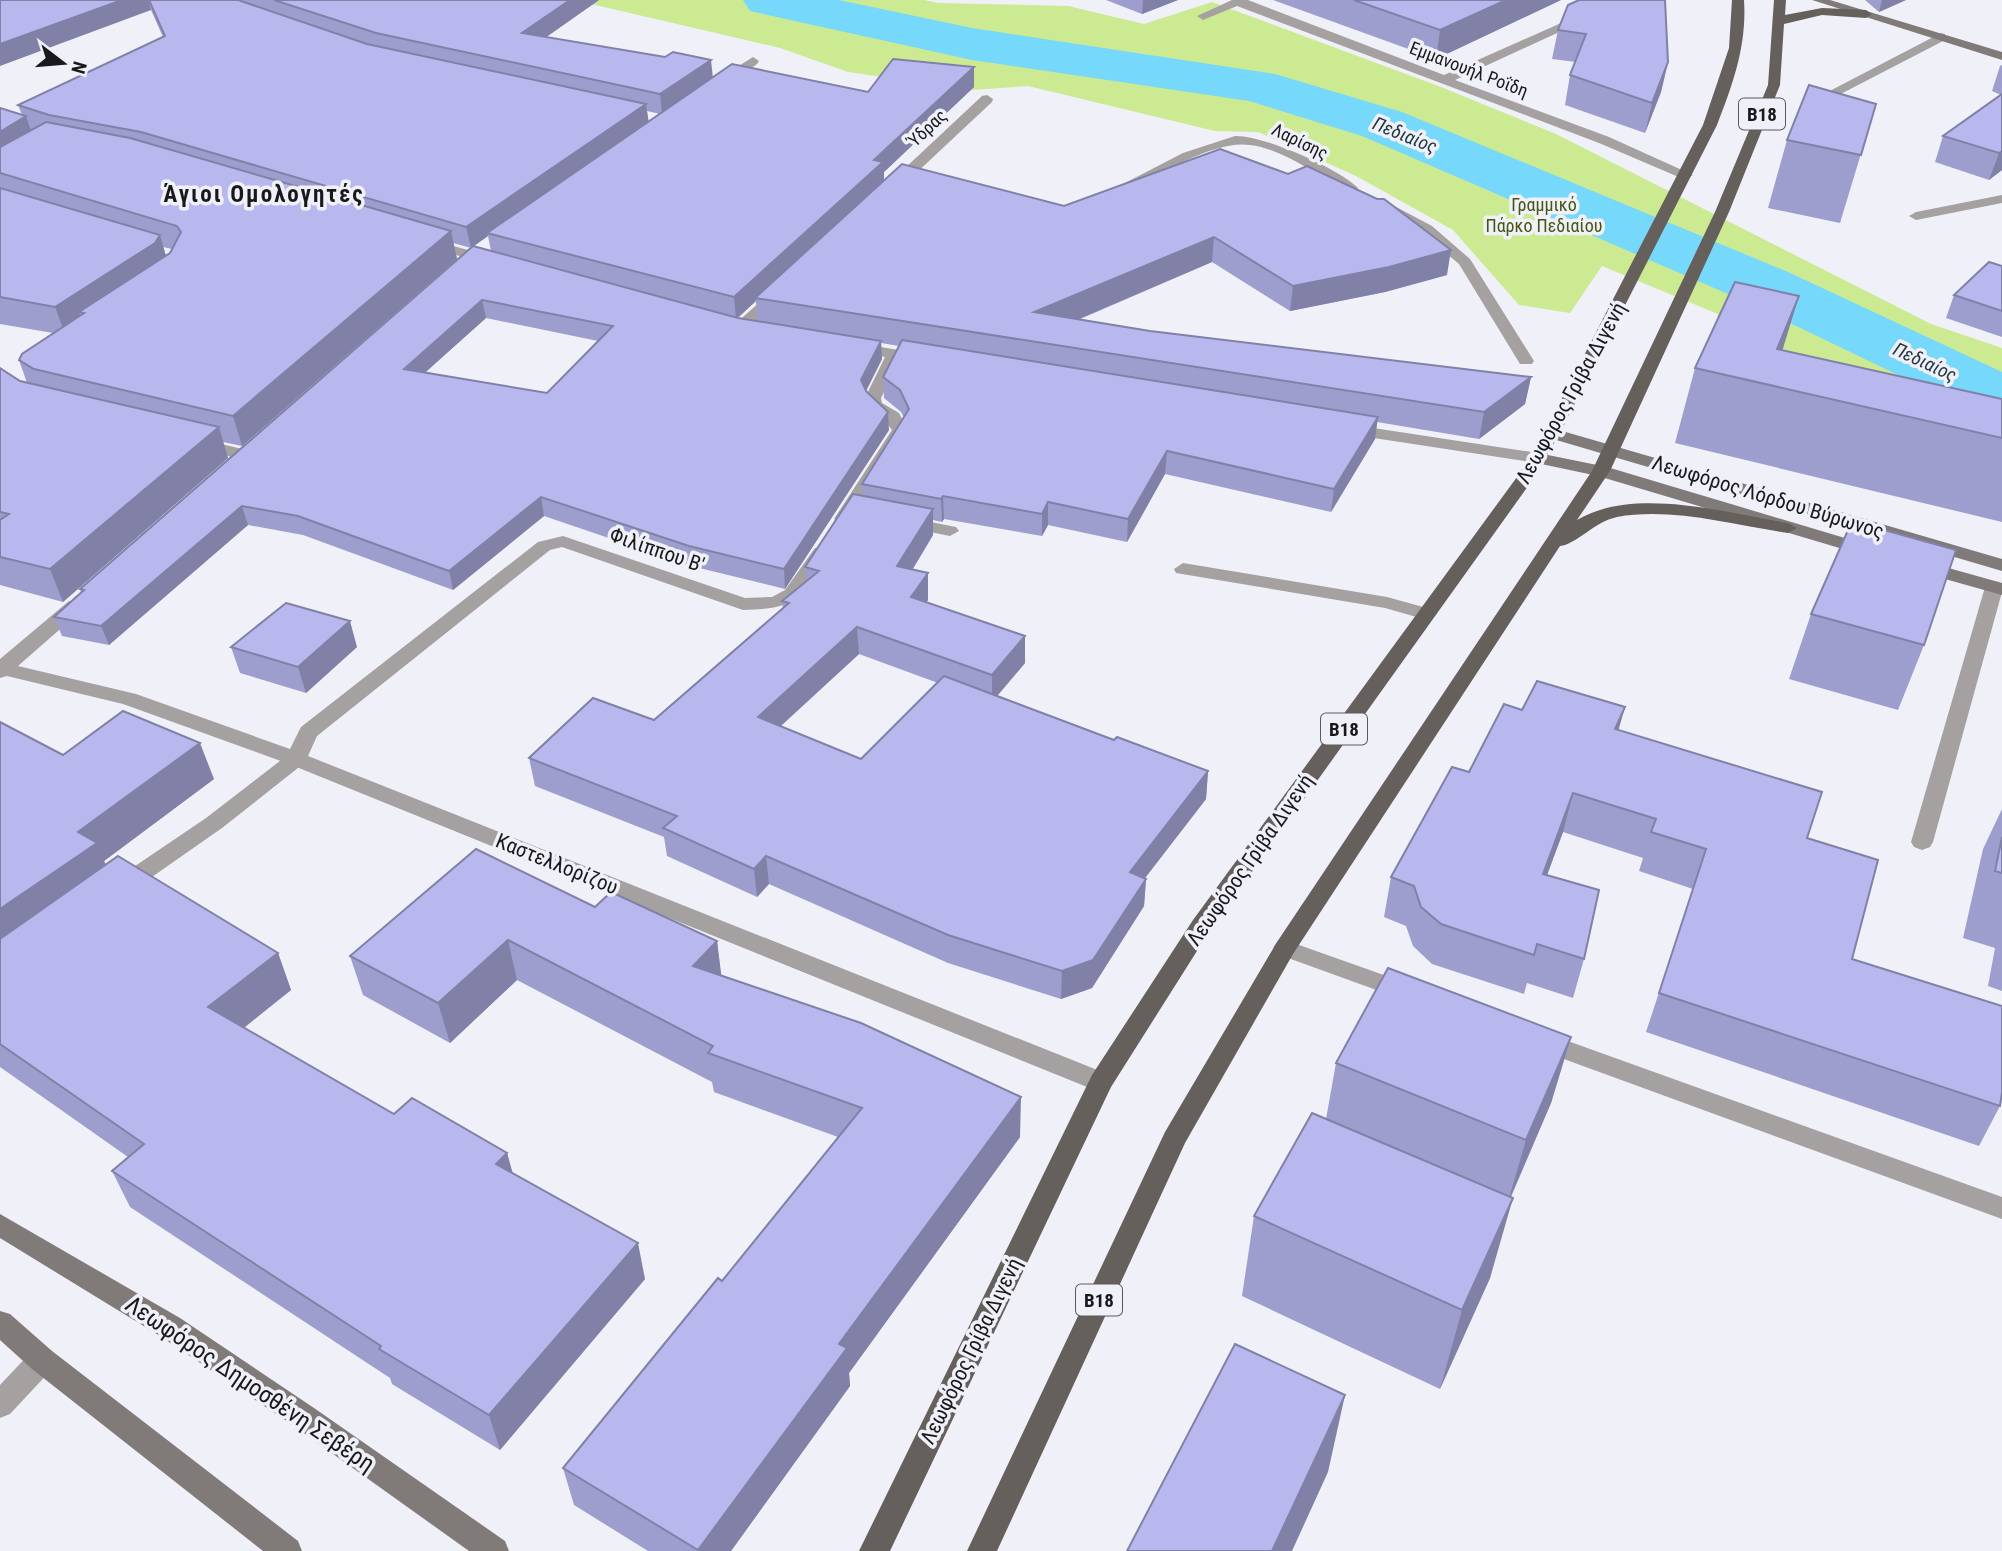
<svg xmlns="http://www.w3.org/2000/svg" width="2002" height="1551" font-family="'Roboto Condensed',sans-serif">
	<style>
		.green { fill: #cbea91 }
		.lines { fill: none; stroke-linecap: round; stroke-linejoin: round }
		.river { fill: #76d8fa; fill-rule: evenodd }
		.lane { fill: #a5a1a0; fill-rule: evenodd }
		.street { fill: #a5a1a0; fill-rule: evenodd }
		.secondary { fill: #807b79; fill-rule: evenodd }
		.primary { fill: #66605d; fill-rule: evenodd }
		.wall { fill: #9e9ece; fill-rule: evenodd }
		.shaded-wall { fill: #8181a7 }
		.building { fill: #b8b8ef; stroke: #8181a7; stroke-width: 2; fill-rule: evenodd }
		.labels { text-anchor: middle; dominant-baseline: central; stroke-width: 7; stroke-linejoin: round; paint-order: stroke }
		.far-street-label { font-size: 18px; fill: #19191c; stroke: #f0f0f8 }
		.far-park-label { font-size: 18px; fill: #435711; stroke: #f0f0f8 }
		.shield { fill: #f0f0f8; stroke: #5a5a5e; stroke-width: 2 }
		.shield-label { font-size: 19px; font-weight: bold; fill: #19191c }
		.far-water-label { font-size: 19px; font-style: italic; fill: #223841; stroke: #f0f0f8 }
		.street-label { font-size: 21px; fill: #19191c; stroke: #f0f0f8 }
		.far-district-label { font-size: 23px; font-weight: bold; letter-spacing: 2px; fill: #19191c; stroke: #f0f0f8 }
		.near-street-label { font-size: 24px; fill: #19191c; stroke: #f0f0f8 }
	</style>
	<rect width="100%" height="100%" fill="#f0f0f8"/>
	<polygon class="green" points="574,0 924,0 938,3 1068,6 1144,24 1212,2 1441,87 1556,134 1931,324 2002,348 2002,447 1714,331 1718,314 1602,266 1570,313 1519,305 1453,230 1356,176 1258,132 1215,131 1028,86 972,90 848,72 780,48"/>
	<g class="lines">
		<polygon class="river" points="743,0 839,0 972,28 1275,74 1402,112 1788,272 2002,372 2002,419 1977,413 1742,300 1362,136 1249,101 972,60 750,11"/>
		<g class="lane">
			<polygon points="1183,563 1387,597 1434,610 1437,614 1427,620 1385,608 1176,573 1174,569"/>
			<polygon points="296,752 303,754 306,759 303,764 222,828 129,893 121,895 113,893 110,887 113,881 206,818 289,754"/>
			<polygon points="1285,940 1412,985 1416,991 1412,997 1404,1000 1277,954 1273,948 1277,942"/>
			<polygon points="1540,1031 2002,1197 2002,1219 1531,1047 1528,1040 1531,1033"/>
		</g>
		<g class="street">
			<polygon points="1232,0 1248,0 1444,75 1613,0 1629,0 1455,80 1609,137 1693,175 1686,179 1681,178 1599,143 1237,6 1203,20 1197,16"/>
			<polygon points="1941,33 1945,34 1945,40 1833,98 1823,98 1822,95"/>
			<polygon points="753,57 759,61 757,64 728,85 718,85 718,79"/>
			<polygon points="987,95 993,99 992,102 898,190 888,190 888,184 982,96"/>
			<path d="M 1235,136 C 1263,135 1338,168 1358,188 L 1356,191 L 1346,191 C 1317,175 1283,149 1250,145 C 1215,140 1165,172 1135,187 L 1130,188 L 1123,184 L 1183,153 Z"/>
			<polygon points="2002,195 2002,203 1916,220 1909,216 1916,212"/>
			<polygon points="1383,200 1432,226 1470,259 1534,361 1532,364 1520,364 1459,264 1421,232 1378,207 1376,204"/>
			<polygon points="428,239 497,258 499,261 492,265 423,246 421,243 423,240"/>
			<polygon points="777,289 785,294 782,297 746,331 734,331 732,328 734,325 772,291"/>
			<path d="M 853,342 L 921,354 L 929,359 L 921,364 L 900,360 L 881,398 L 882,403 L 899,413 L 908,430 L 849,523 L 843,524 L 834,519 L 892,430 C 884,417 867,413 865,398 L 885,357 L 847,350 L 845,347 L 847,344 Z"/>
			<polygon points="1347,424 1538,453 1547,458 1538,463 1341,433 1339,429"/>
			<polygon points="200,439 251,451 254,455 245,460 194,448 191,444"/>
			<polygon points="905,517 956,527 959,531 950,536 899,526 896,522 899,518"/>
			<path d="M 563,536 L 745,598 L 772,597 L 785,590 L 815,548 L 827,548 L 830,552 C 803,597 799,609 743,610 L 562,547 L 550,550 L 317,736 L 308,756 L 1110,1075 L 1113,1082 L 1110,1089 L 1101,1092 L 1092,1089 L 289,764 L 123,704 L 7,676 L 0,678 L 0,659 L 69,601 L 83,601 L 85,605 L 83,609 L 18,666 L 136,694 L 290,749 L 301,727 L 538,542 Z"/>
			<polygon points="1994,581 2001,583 2002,592 1933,842 1930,847 1922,850 1914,847 1911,842 1985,587"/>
			<polygon points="42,1348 52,1351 56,1360 52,1369 10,1414 0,1418 0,1385 32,1351"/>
		</g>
		<g class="secondary">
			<polygon points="1812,0 1830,0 2002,52 2002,60"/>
			<polygon points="1552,428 2002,559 2002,571 1546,437 1544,433"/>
			<polygon points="1538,453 1607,467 1875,547 1878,551 1875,555 1863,555 1598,476 1532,462 1529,458 1532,454"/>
			<polygon points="1920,560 2002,583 2002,595 1913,570 1911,566"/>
			<polygon points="0,1214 180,1318 314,1408 505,1541 509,1551 469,1551 294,1426 160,1336 0,1238"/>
			<polygon points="0,1311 10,1314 52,1351 298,1541 302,1551 263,1551 32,1369 0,1340"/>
		</g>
		<g class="primary">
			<path d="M 1732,0 L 1744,0 C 1747,45 1733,84 1717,125 L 1560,433 L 1531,482 L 1209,932 L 1111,1087 L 890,1551 L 859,1551 L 1092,1075 L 1193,920 L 1517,477 L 1544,433 L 1703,125 L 1729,48 Z"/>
			<path d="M 1774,0 L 1786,0 L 1785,15 L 1822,8 L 1866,10 L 1872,14 L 1866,18 L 1822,15 L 1784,24 L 1780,85 L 1729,212 L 1610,471 L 1577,520 C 1634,486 1727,513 1788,523 L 1797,528 L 1788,533 C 1733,525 1672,507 1617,517 C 1594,522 1577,544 1560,546 L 1293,954 L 1185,1143 L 997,1551 L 967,1551 L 1165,1132 L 1277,942 L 1592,471 L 1715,212 L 1768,85 Z"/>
		</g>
	</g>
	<g class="wall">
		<path d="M 0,0 L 599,0 L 546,37 L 713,77 L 868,92 L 974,87 L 884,172 L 884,180 L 1064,206 L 1447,275 L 1385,292 L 1290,311 L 1212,262 L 1078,320 L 1150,331 L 1531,377 L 1525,404 L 1479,439 L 1377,422 L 1375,439 L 1331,512 L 1165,474 L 1127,542 L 1048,525 L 1042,536 L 944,519 L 942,522 L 933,520 L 933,535 L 913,569 L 928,600 L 926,602 L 1025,636 L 1025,663 L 997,696 L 1114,740 L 1208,771 L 1206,799 L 1145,878 L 1146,879 L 1144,906 L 1092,988 L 1061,999 L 948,963 L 769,884 L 757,897 L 667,856 L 664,837 L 535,786 L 529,758 L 654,720 L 783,609 L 782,601 L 806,581 L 805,567 L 863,496 L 862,484 L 904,418 L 901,412 L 884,398 L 883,377 L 899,346 L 881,343 L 882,359 L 866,391 L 889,430 L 785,589 L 691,566 L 544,516 L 453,590 L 303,535 L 248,525 L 109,645 L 62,636 L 54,617 L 81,592 L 80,589 L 491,251 L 488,236 L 471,248 L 453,243 L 457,259 L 242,446 L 223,442 L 228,458 L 63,602 L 0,585 L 0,368 L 20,381 L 27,383 L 19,360 L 53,333 L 0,324 L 0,108 L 22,115 L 18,105 L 163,37 L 151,10 ZM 647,111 L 660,114 L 648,122 ZM 163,247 L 172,249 L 170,253 L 166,256 ZM 756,301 L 757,321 L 738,318 ZM 486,318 L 598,341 L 547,393 L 424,373 ZM 859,654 L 938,683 L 861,759 L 781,726 Z"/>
		<polygon points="1106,0 1178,0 1142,14"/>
		<polygon points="1273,0 1561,0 1436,59"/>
		<polygon points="1865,0 1906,0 1879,12"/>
		<polygon points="1572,3 1668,62 1661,92 1645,133 1565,105 1570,75 1576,62 1552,59 1558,30"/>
		<polygon points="2002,65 2002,170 1989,180 1935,162 1943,136 2001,95 1992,91 2000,66"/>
		<polygon points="1876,104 1840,223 1768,208 1787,140"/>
		<polygon points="2002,266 2002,337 1946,318 1954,295"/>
		<polygon points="1695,368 2002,399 2002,522 1675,443"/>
		<polygon points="1811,614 1924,645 1898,710 1789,679"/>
		<polygon points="231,647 357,647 306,693 240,673"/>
		<polygon points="1522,710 1618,730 1807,838 1852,959 2000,1106 1979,1146 1646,1032 1693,889 1639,871 1643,858 1563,832 1547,875 1584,959 1573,998 1527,983 1524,994 1432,964 1413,946 1406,926 1384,917 1391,877 1469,772"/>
		<polygon points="0,722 63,755 214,779 104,861 106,865 278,953 291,990 244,1028 394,1114 507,1153 513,1174 645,1279 500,1450 392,1384 390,1378 130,1207 112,1171 128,1157 0,1067"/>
		<polygon points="2002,809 2002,991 1988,986 1995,948 1963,938 1983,849"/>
		<polygon points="595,907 717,941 721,976 1020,1137 849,1373 850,1386 731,1551 648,1551 574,1505 563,1468 722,1281 838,1137 714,1092 712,1082 517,980 450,1043 363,995 350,956"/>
		<polygon points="1571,1037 1551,1103 1511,1197 1490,1278 1440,1389 1242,1296 1254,1216 1326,1119 1336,1063"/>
	</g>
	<g class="shaded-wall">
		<polygon points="122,0 148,0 151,10 0,66 0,44"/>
		<polygon points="570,0 599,0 525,52 522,33"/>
		<polygon points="1143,0 1178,0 1142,14"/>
		<polygon points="1506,0 1561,0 1436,59 1440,30"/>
		<polygon points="1882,0 1906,0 1879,12"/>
		<polygon points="711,60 713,79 662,114 660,94"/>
		<polygon points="1668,62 1661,92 1645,133 1652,103"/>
		<polygon points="974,67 974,87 884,172 884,183 755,298 756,301 736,319 734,297 874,160"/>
		<polygon points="646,104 649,124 487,233 488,236 471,248 466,227"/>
		<polygon points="26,116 35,143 0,164 0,132"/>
		<polygon points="2002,151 2002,170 1989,180 1999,153"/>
		<polygon points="451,231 457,259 242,446 233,416"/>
		<polygon points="160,235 168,263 79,312 83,324 66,336 55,307"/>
		<polygon points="1214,237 1212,262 1034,338 1034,312"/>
		<polygon points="1451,250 1447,275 1385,292 1290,311 1293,286"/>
		<polygon points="1799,296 1777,368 1777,349"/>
		<polygon points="482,300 486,318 408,388 404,369"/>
		<polygon points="881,341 882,359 862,399 861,380"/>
		<polygon points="1531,377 1525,404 1479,439 1484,412"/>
		<polygon points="888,412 889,430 785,589 784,569"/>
		<polygon points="1378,417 1375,439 1331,512 1334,489"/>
		<polygon points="219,427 228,458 63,602 50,569"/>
		<polygon points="1167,451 1165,474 1127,542 1128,519"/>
		<polygon points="943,496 944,519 942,522 941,499"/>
		<polygon points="541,497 544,516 453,590 449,571"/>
		<polygon points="1048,502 1048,525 1042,536 1042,514"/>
		<polygon points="242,506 248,525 109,645 101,626"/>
		<polygon points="933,509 933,535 898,593 897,566"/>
		<polygon points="928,573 928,600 912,624 911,597"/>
		<polygon points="350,621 357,647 306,693 298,667"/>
		<polygon points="857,627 859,654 761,744 758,717"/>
		<polygon points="1025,636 1025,663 992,702 992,675"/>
		<polygon points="1625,707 1614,746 1615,729"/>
		<polygon points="200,743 214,779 104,861 112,880 0,959 0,909 78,832"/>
		<polygon points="1208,771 1206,799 1128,900 1130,872"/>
		<polygon points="1573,793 1563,832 1533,913 1543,874"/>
		<polygon points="766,856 769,884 757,897 754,869"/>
		<polygon points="1146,879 1144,906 1092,988 1061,999 1062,971"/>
		<polygon points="508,940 517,980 450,1043 438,1003"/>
		<polygon points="717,941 722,981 693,966"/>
		<polygon points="278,953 291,990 223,1044 208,1007"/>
		<polygon points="1571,1037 1551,1103 1507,1205 1526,1140"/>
		<polygon points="1021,1097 1020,1137 849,1373 850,1386 731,1551 698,1551 839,1344"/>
		<polygon points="507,1153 517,1190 496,1164"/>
		<polygon points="1513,1198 1490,1278 1440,1389 1462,1310"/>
		<polygon points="638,1243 645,1279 500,1450 489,1415"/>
		<polygon points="1345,1395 1328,1472 1292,1551 1272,1551"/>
	</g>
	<g class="building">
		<polygon points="0,0 122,0 0,44"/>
		<polygon points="149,0 238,0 367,44 646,104 466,227 141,132 49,115 18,105 165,36"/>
		<polygon points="274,0 570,0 522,33 665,57 673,52 711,60 660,94 376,33"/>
		<polygon points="1354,0 1506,0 1440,30"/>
		<polygon points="1579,0 1665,0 1668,62 1652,103 1570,75 1586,34 1558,30 1568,5"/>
		<polygon points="893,59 974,67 874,160 883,162 734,297 487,233 732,64 868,92"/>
		<polygon points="1809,85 1876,104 1861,155 1787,140"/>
		<polygon points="2002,94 2002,151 1999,153 1943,136"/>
		<polygon points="0,108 26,116 0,132"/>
		<polygon points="46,122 130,138 451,231 233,416 34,369 19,360 22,354 84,313 79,312 170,253 181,232 177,226 0,173 0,147"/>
		<polygon points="1220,149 1288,174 1307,166 1377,199 1384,199 1451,250 1389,267 1293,286 1214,237 1034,312 1150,331 1531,377 1484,412 755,298 902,164 1064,206"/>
		<polygon points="0,188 160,235 155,243 55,307 0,297"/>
		<path d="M 473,246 L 738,318 L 881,341 L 861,380 L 866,391 L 888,412 L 784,569 L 689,546 L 541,497 L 449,571 L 298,516 L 242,506 L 101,626 L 54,617 L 84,590 L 80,589 ZM 482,300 L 613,326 L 547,393 L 404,369 Z"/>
		<polygon points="1989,262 2002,266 2002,311 1954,295"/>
		<polygon points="1735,282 1799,296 1777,349 2002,399 2002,438 1695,368"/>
		<polygon points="902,340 1378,417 1334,489 1167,451 1128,519 1048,502 1042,514 943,496 941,499 862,484 909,409 900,390 883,377"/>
		<polygon points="0,368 20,381 219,427 50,569 0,557 0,520 9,514 0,512"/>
		<polygon points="853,494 933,509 897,566 928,573 911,597 1025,636 992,675 857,627 758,717 861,759 944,676 1114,740 1117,737 1208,771 1130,872 1146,879 1093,960 1062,971 948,935 766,856 754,869 663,828 677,816 529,758 593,698 654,720 789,603 782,601 819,571 805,567"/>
		<polygon points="1852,521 1956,550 1924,645 1811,614"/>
		<polygon points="286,603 350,621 298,667 231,647"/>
		<polygon points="1537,681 1625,707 1615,729 1822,792 1807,838 1878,860 1852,959 2002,1006 2002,1092 2000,1106 1659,993 1706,849 1651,832 1656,819 1573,793 1543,874 1599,890 1584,959 1537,944 1534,955 1441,924 1421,907 1414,886 1391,877 1452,767 1469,772 1504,704 1522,710"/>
		<polygon points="123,711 200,743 78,832 97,843 0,909 0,722 63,755"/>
		<polygon points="2002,837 2002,873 1995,871"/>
		<polygon points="476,849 595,907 611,892 717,941 693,966 861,1023 1021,1097 839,1344 847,1348 698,1550 563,1468 718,1278 722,1281 862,1108 708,1053 713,1046 508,940 438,1003 350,956"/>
		<polygon points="118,856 278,953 208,1007 394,1114 412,1098 507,1153 496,1164 638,1243 489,1415 379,1349 381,1346 112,1171 144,1144 0,1044 0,939"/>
		<polygon points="1388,968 1571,1037 1526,1140 1336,1063"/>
		<polygon points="1312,1113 1513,1198 1462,1310 1254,1216"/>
		<polygon points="1235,1344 1345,1395 1272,1551 1127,1551"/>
	</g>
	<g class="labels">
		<g class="far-street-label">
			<text transform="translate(1469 69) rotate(21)">Εμμανουήλ Ροΐδη</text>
			<text transform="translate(927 128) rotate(-43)">Ύδρας</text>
			<text transform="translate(1300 141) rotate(26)">Λαρίσης</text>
		</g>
		<g class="far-park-label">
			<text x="1544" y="204">Γραμμικό<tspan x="1544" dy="21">Πάρκο Πεδιαίου</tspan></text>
		</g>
		<g class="shield">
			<rect x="1739" y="98.5" width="46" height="31" rx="5"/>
			<rect x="1321" y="713.5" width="46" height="31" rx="5"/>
			<rect x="1076" y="1284.5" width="46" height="31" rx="5"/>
		</g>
		<g class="shield-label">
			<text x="1762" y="114">B18</text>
			<text x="1344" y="729">B18</text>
			<text x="1099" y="1300">B18</text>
		</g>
		<g class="far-water-label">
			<text transform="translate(1405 135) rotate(22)">Πεδιαίος</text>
			<text transform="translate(1925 362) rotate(25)">Πεδιαίος</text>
		</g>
		<g class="street-label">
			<text transform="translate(1571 393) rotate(-61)">Λεωφόρος Γρίβα Διγενή</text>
			<text transform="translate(1768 497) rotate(17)">Λεωφόρος Λόρδου Βύρωνος</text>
			<text transform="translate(657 550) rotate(19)">Φιλίππου Β'</text>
			<text transform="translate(1250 860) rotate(-55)">Λεωφόρος Γρίβα Διγενή</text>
			<text transform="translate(557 864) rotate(22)">Καστελλορίζου</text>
			<text transform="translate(971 1351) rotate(-64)">Λεωφόρος Γρίβα Διγενή</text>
		</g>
		<g class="far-district-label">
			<text x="264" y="194">Άγιοι Ομολογητές</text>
		</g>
		<g class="near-street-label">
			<text transform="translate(250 1384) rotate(34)">Λεωφόρος Δημοσθένη Σεβέρη</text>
		</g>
	</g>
	<g transform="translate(63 63) rotate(106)" stroke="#f0f0f8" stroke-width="5" paint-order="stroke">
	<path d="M0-5L12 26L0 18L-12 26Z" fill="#19191c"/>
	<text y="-10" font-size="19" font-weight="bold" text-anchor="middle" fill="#19191c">N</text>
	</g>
</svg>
